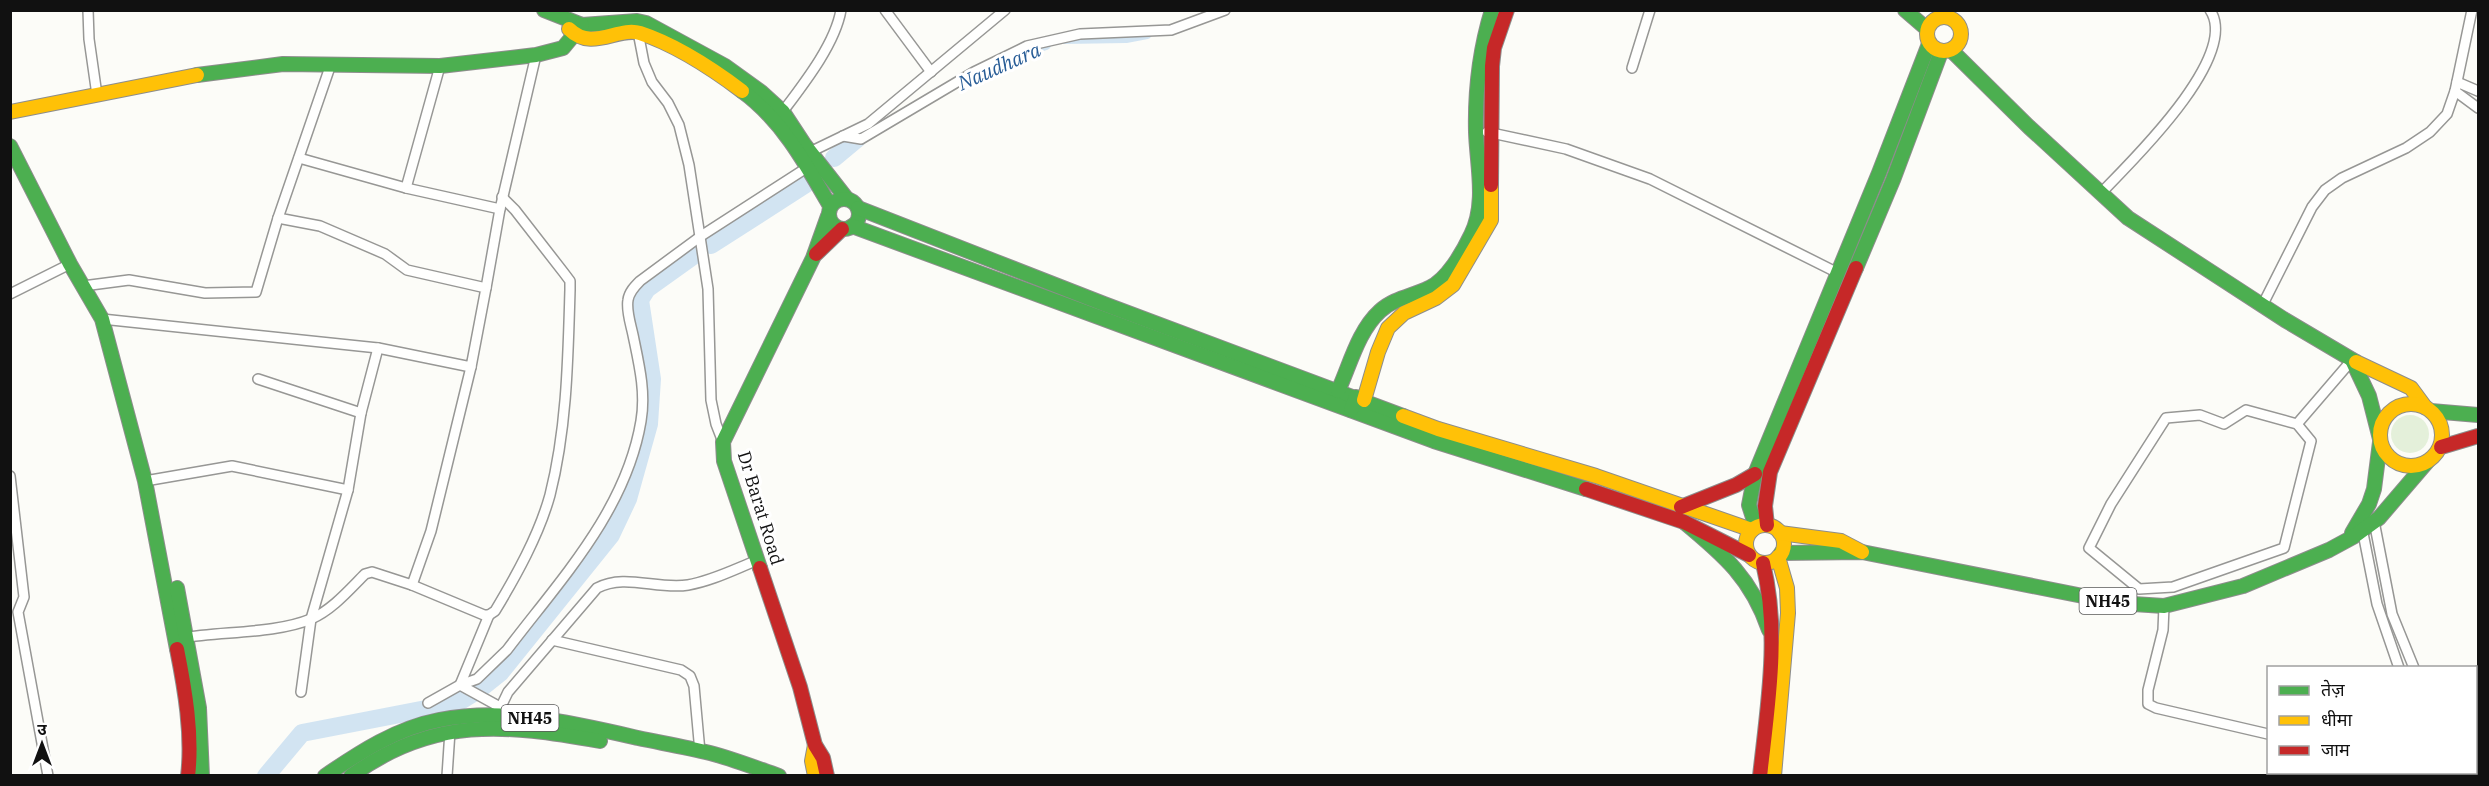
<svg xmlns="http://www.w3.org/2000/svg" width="2489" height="786" font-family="'IBM Plex Serif','Noto Sans Devanagari',serif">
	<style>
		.green { fill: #e4f0da }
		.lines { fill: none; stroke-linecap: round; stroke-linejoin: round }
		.canal { stroke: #d2e4f2; stroke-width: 10 }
		.river { stroke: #d2e4f2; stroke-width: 18 }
		.street-casing { stroke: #979795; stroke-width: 12 }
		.fast-casing { stroke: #8d8d8c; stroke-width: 16 }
		.slow-casing { stroke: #8d8d8c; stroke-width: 16 }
		.jam-casing { stroke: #8d8d8c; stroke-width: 16 }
		.street { stroke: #fffffe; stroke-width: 9 }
		.fast { stroke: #4caf50; stroke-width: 14 }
		.slow { stroke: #ffc107; stroke-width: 14 }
		.jam { stroke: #c62828; stroke-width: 14 }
		.labels { text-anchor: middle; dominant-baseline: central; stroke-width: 6; stroke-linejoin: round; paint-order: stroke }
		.shield { fill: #fff; stroke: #585858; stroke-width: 1.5 }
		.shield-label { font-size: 16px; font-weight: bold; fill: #111 }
		.street-label { font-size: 18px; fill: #111; stroke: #fff }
		.water-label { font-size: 20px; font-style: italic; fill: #275c96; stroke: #fff }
	</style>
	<rect width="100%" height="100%" fill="#fcfcf8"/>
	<circle class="green" cx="2410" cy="434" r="19"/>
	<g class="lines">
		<g class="canal">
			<polyline points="1064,39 1126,38 1147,34"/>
			<polyline points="1012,56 1046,45"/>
		</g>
		<g class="river">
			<polyline points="834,158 858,138"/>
			<polyline points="711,245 806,184"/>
			<polyline points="266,776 302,733 457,703 480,689 500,673 611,535 628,499 649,424 652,379 640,300 647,289 696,254"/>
		</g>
		<defs>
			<g id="street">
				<polyline points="88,10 89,39 97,95"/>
				<polyline points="885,10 931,72"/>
				<polyline points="638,32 644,63 652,82 668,103 679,125 689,165 708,289 711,400 716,424 723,442"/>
				<polyline points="1632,68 1650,10"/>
				<polyline points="2457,82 2478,91"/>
				<polyline points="2455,91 2478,108"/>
				<path d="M 781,114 C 802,86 835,45 841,10"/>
				<polyline points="1487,132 1566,149 1650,179 1838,273"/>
				<polyline points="843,136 861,139 974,72 1027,46 1080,34 1171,30 1225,10"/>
				<polyline points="810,152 868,124 1005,10"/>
				<polyline points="299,158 406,188 500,209"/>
				<polyline points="406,188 440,66"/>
				<path d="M 2101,193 C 2131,162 2241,56 2210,10"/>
				<polyline points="83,286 129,280 205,293 256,292 278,218"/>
				<polyline points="486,288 500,209 536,55"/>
				<polyline points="10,294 70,264"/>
				<polyline points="2262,306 2312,207 2325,190 2342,178 2406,148 2430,132 2447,114 2455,91 2472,10"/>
				<polyline points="102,319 378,348 471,367 486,288 407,270 385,254 320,226 278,218 331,64"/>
				<polyline points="258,379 361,413"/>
				<polygon points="2246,410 2297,424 2311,441 2284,548 2173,587 2139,589 2089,548 2111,504 2166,418 2200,415 2224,424"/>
				<polyline points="2297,424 2352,360"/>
				<polyline points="10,476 24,597 18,612 48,776"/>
				<polyline points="145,481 232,466 348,490"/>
				<polyline points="2374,521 2392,614 2414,668"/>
				<polyline points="2362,528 2377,604 2399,668"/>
				<polyline points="412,585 431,531 471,367"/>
				<polyline points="2164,606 2163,630 2148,690 2148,704 2156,708 2268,734"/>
				<polyline points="489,615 460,685 500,707"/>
				<path d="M 182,638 C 221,631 275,634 311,619 C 332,610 349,590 365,574 L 372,572 L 412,585 L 484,615 L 489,615 L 495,611 C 516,576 539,535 550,495 C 567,428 568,358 570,290 L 570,281 L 564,273 L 515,210 L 502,197"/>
				<polyline points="552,640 681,670 690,676 694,686 700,752"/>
				<polyline points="2476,672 2478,671"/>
				<polyline points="301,692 311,619 348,490 361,413 378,348"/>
				<path d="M 428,703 L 460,685 L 477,679 L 507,650 C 560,580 626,511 641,421 C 646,392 639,364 633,335 C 631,325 626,311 628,300 C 629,292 635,286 640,281 L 701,236 L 808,167"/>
				<path d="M 496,717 L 508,692 L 597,588 C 625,573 657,590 688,585 C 712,581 735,569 758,560"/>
				<polyline points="2476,737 2478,737"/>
				<polyline points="2357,772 2358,776"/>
				<polyline points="447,776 450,731"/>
			</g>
			<g id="fast">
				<polyline points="544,10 582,25 637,21 646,23 725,66 761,92 783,112 804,144 847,199"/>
				<polyline points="1905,10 1927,29"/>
				<polyline points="1951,50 2029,127 2128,218 2285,320 2356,362"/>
				<polyline points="197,75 283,64 440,66 536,55 563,48 582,25"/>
				<path d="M 742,91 C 782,120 806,164 830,206"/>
				<polyline points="10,146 70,264 102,319 145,481 177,649"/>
				<circle cx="844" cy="214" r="15"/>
				<polyline points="858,208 1104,304 1403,416"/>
				<polyline points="852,226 1434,441 1586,489"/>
				<polyline points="1856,268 1893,180 1941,52"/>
				<polyline points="2352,360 2369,396 2380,439"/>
				<path d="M 1338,391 C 1350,365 1358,331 1380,311 C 1394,298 1413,296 1429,288 C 1447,280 1463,252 1471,235 C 1487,203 1477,165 1476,132 C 1475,90 1480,49 1492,10"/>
				<polyline points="1351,410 1356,397"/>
				<polyline points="2431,411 2478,415"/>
				<path d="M 1684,522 C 1724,555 1752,579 1769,630"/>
				<polyline points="1756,527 1749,505 1755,474 1879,173 1929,44"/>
				<polyline points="2352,533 2369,504 2374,489 2380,442"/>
				<polyline points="1781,553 1862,552 2118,603 2164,606 2243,586 2329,550 2353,537 2379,518 2427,462"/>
				<polyline points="760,568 724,461 723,442 813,258 828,216"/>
				<polyline points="177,588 199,708 202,776"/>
				<path d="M 325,776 C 360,752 397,728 439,720 C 506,707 573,723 638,738 C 662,743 686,747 710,753 C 733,759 756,768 779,776"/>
				<path d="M 351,776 C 433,716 505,724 600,741"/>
			</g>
			<g id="slow">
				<circle cx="1944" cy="34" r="17"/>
				<path d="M 569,29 C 592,52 618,26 640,33 C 674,44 714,70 742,91"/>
				<polyline points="10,112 197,75"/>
				<polyline points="2356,362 2411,388 2425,407"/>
				<polyline points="1364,400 1378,352 1388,328 1404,313 1436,298 1453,285 1491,220 1491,185"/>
				<circle cx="2411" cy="435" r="31"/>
				<polyline points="1403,416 1438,429 1596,476 1752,530"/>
				<circle cx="1765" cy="544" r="19"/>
				<polyline points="1780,533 1841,541 1862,552"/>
				<polyline points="815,745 812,761 815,776"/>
				<polyline points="1774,776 1788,613 1787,588 1778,557"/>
			</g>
			<g id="jam">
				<polyline points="1491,185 1492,66 1494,48 1507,10"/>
				<polyline points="816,254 842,229"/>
				<polyline points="2441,447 2478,436"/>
				<polyline points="1586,489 1684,522 1749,555"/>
				<polyline points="1681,507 1736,485 1755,474"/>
				<polyline points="1767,525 1765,506 1770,472 1856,268"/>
				<polyline points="760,568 800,687 815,745 823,758 827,776"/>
				<path d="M 177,649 C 185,689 193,735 188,776"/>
				<path d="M 1760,776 C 1768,704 1780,634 1763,563"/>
			</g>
		</defs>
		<use href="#street" class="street-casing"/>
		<use href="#fast" class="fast-casing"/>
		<use href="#slow" class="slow-casing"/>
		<use href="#jam" class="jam-casing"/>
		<use href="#street" class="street"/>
		<use href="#fast" class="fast"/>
		<use href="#slow" class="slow"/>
		<use href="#jam" class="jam"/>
	</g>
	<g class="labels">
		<g class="shield">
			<rect x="2079.5" y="588" width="57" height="26" rx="4.5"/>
			<rect x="501.5" y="705" width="57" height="26" rx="4.5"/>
		</g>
		<g class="shield-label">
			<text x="2108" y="601">NH45</text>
			<text x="530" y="718">NH45</text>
		</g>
		<g class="street-label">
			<text transform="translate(761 508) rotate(73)">Dr Barat Road</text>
		</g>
		<g class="water-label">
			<text transform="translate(999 66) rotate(-24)">Naudhara</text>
		</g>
	</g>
	<rect width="2489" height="786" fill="none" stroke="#111111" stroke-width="24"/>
	<rect x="2267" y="666" width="210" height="108" fill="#ffffff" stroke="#a0a0a0" stroke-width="1.5"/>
	<rect x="2279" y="686" width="30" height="9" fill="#4caf50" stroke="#a0a0a0" stroke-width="1.5"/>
	<text x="2321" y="696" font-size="18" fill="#111111">तेज़</text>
	<rect x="2279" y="716" width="30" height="9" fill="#ffc107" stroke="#a0a0a0" stroke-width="1.5"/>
	<text x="2321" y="726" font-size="18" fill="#111111">धीमा</text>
	<rect x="2279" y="746" width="30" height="9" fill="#c62828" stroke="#a0a0a0" stroke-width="1.5"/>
	<text x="2321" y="756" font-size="18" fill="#111111">जाम</text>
	<g transform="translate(42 744)" stroke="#ffffff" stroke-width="4.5" paint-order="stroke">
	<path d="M0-4.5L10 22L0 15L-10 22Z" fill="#111111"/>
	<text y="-9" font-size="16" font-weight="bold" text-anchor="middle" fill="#111111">उ</text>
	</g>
</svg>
